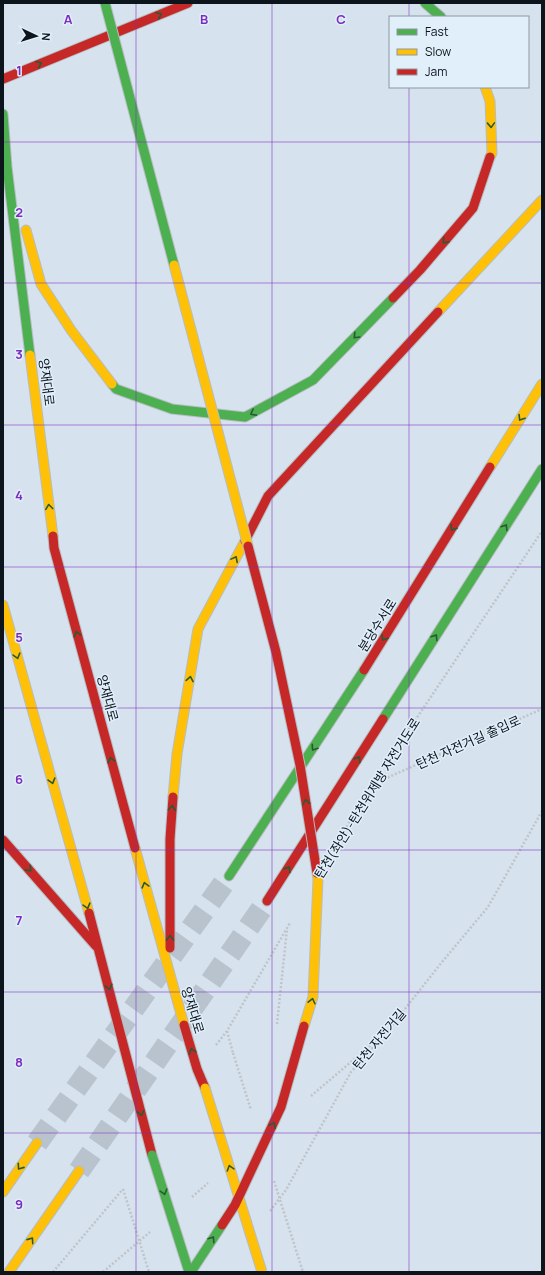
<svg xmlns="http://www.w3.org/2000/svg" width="545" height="1275" font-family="Manrope,'Noto Sans KR',sans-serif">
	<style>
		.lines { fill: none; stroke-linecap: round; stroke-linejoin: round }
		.highway-tunnel { stroke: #b8c3ce; stroke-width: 22; stroke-dasharray: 22 11; stroke-linecap: butt }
		.fast-casing { stroke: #b7bdc2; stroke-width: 11 }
		.slow-casing { stroke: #b7bdc2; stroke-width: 11 }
		.jam-casing { stroke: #b7bdc2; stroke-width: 11 }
		.path { stroke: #c0c4c8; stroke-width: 2.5; stroke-dasharray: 2 2; stroke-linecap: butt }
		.fast { stroke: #4caf50; stroke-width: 9 }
		.slow { stroke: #ffc107; stroke-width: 9 }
		.jam { stroke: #c62828; stroke-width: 9 }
		.fast-bridge-casing { stroke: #b7bdc2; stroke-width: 11; stroke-linecap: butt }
		.slow-bridge-casing { stroke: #b7bdc2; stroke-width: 11; stroke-linecap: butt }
		.jam-bridge-casing { stroke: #b7bdc2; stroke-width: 11; stroke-linecap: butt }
		.path-bridge { stroke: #c0c4c8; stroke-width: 2.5; stroke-dasharray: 2 2; stroke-linecap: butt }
		.fast-bridge { stroke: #4caf50; stroke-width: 9 }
		.slow-bridge { stroke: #ffc107; stroke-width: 9 }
		.jam-bridge { stroke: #c62828; stroke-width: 9 }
		.oneway { stroke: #295a33 }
		.grid { fill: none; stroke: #7b2cbf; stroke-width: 1; stroke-opacity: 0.55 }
		.labels { text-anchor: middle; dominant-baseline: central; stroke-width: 3; stroke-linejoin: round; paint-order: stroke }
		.street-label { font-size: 13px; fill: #0d151c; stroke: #e1effb }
		.grid-label { font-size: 13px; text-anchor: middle; font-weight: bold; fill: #7b2cbf; stroke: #e1effb; stroke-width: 3; stroke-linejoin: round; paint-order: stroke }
	</style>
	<rect width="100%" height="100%" fill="#d6e2ed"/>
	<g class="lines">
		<g class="highway-tunnel">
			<polyline points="37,1143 229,876"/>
			<polyline points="79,1171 267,901"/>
		</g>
		<defs>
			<g id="fast">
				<polyline points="425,3 441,17"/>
				<polyline points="3,114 7,167 30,355"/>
				<polyline points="112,384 116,389 172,409 245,417 313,380 393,298"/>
				<polyline points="383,719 542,469"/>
				<polyline points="229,876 364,670"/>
			</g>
			<g id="slow">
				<polyline points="485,87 490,101 492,153 490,157"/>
				<polyline points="26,230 41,284 71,330 112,384"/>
				<polyline points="438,312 542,200"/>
				<polyline points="30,355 53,536"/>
				<polyline points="490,467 542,384"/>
				<polyline points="3,605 89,913"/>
				<polyline points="173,797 177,754 198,629 245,541"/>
				<polyline points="135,848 184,1025"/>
				<polyline points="3,1192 37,1143"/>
				<polyline points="9,1272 79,1171"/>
			</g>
			<g id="jam">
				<polyline points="3,79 188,3"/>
				<polyline points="393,298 420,270 473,208 490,157"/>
				<polyline points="53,536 54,548 135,848"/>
				<polyline points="245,541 268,496 438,312"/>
				<polyline points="364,670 490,467"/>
				<polyline points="3,840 96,946"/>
				<polyline points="267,901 383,719"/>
				<polyline points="89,913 152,1155"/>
				<polyline points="170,948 170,839 173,797"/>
				<polyline points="184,1025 197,1069 205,1088"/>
			</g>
		</defs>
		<use href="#fast" class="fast-casing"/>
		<use href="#slow" class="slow-casing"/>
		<use href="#jam" class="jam-casing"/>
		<g class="path">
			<polyline points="406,734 542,531"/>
			<polyline points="373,784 542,709"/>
			<polyline points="339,841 350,821"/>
			<polyline points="277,1024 287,929"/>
			<polyline points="227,1031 233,1053"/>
			<polyline points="216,1045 227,1031 290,923"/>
			<polyline points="311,1096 379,1038"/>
			<polyline points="192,1197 208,1183"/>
			<polyline points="270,1211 286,1190 351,1072 386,1033 442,962 488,907 542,811"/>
			<polyline points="53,1272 123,1189"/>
			<polyline points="103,1272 150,1232"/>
		</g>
		<use href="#fast" class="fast"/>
		<use href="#slow" class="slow"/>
		<use href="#jam" class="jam"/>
		<defs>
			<g id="fast-bridge">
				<polyline points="105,3 174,265"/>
				<polyline points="152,1155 189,1272"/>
				<polyline points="191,1272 222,1225"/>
			</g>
			<g id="slow-bridge">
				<polyline points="174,265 248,546"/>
				<polyline points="304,1026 313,997 318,879 317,873"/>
				<polyline points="205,1088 262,1272"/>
			</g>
			<g id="jam-bridge">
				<polyline points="248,546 276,652 300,765 317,873"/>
				<polyline points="222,1225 235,1205 281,1107 304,1026"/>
			</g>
		</defs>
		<use href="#fast-bridge" class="fast-bridge-casing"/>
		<use href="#slow-bridge" class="slow-bridge-casing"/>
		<use href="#jam-bridge" class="jam-bridge-casing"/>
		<g class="path-bridge">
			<polyline points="233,1053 251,1110"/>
			<polyline points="274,1181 303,1272"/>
			<polyline points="123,1189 149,1272"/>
		</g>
		<use href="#fast-bridge" class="fast-bridge"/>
		<use href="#slow-bridge" class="slow-bridge"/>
		<use href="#jam-bridge" class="jam-bridge"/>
	</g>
	<defs><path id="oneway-chevron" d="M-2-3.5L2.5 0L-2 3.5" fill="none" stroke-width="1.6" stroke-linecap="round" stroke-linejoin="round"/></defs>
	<g class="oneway">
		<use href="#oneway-chevron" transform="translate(159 15) rotate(-22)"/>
		<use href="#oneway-chevron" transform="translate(39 64) rotate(-22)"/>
		<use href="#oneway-chevron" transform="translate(491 125) rotate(88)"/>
		<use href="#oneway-chevron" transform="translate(445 241) rotate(131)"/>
		<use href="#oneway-chevron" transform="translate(356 336) rotate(134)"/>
		<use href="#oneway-chevron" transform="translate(253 413) rotate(152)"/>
		<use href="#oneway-chevron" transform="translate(521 418) rotate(122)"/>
		<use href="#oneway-chevron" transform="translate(49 507) rotate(-97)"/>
		<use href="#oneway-chevron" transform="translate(505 527) rotate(-58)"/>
		<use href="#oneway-chevron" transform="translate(453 528) rotate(122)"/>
		<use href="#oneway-chevron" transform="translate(235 559) rotate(-62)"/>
		<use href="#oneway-chevron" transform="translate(77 634) rotate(-105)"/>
		<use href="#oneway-chevron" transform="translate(435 637) rotate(-58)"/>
		<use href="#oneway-chevron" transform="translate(384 638) rotate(122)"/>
		<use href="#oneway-chevron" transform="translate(17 656) rotate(74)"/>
		<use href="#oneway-chevron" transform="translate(190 679) rotate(-80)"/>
		<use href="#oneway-chevron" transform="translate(314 748) rotate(124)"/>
		<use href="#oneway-chevron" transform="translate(358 759) rotate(-58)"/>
		<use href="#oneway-chevron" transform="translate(111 760) rotate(-105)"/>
		<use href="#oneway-chevron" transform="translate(52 781) rotate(74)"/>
		<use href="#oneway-chevron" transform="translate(306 802) rotate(-99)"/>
		<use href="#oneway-chevron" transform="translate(172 808) rotate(-85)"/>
		<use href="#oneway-chevron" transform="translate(29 869) rotate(49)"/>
		<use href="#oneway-chevron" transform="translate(288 869) rotate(-58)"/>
		<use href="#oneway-chevron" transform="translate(145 885) rotate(-105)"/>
		<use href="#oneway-chevron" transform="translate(87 906) rotate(74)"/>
		<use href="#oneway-chevron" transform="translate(170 938) rotate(-90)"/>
		<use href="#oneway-chevron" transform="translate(109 987) rotate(76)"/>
		<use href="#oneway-chevron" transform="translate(312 1001) rotate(-77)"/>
		<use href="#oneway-chevron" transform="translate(192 1051) rotate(-107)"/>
		<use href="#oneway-chevron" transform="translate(141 1113) rotate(76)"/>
		<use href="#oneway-chevron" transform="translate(273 1125) rotate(-64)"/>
		<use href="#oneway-chevron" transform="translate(20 1167) rotate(125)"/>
		<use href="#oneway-chevron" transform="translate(230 1168) rotate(-107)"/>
		<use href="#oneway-chevron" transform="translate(164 1192) rotate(73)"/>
		<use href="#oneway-chevron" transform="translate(212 1239) rotate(-57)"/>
		<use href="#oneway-chevron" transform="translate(31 1240) rotate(-55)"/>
	</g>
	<path class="grid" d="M 136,3 L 136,1272M 272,3 L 272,1272M 409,3 L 409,17M 409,87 L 409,1272M 3,142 L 542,142M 3,283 L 542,283M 3,425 L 542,425M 3,567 L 542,567M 3,708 L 542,708M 3,850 L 542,850M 3,992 L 542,992M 3,1133 L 542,1133"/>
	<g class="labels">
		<g class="street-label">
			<text transform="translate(47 382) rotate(83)">양재대로</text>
			<text transform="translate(377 625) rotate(-58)">분당수서로</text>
			<text transform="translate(108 698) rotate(75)">양재대로</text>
			<text transform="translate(468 742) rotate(-24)">탄천 자전거길 출입로</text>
			<text transform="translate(367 798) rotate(-58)">탄천(좌안)-탄천위제방 자전거도로</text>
			<text transform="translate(193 1010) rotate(73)">양재대로</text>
			<text transform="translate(379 1039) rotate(-50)">탄천 자전거길</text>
		</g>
	</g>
	<g class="grid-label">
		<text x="68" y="24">A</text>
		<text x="204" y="24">B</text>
		<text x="341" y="24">C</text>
		<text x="19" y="75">1</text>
		<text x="19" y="217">2</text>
		<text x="19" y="359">3</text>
		<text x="19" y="500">4</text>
		<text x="19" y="642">5</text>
		<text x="19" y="784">6</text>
		<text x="19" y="925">7</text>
		<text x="19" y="1067">8</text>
		<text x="19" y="1209">9</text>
	</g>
	<rect width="545" height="1275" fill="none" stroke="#0d151c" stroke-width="8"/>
	<rect x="389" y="16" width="140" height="72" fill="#e1effb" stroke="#8c98a2"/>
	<rect x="397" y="29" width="20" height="6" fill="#4caf50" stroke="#8c98a2"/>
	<text x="425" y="36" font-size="12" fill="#0d151c">Fast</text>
	<rect x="397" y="49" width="20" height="6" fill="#ffc107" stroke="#8c98a2"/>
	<text x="425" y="56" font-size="12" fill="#0d151c">Slow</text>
	<rect x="397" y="69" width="20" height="6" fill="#c62828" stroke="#8c98a2"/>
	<text x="425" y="76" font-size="12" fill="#0d151c">Jam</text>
	<g transform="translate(36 36) rotate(94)" stroke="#e1effb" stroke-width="3" paint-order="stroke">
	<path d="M0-3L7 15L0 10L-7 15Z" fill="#0d151c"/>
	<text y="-6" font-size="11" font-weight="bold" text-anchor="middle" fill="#0d151c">N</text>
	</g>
</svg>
